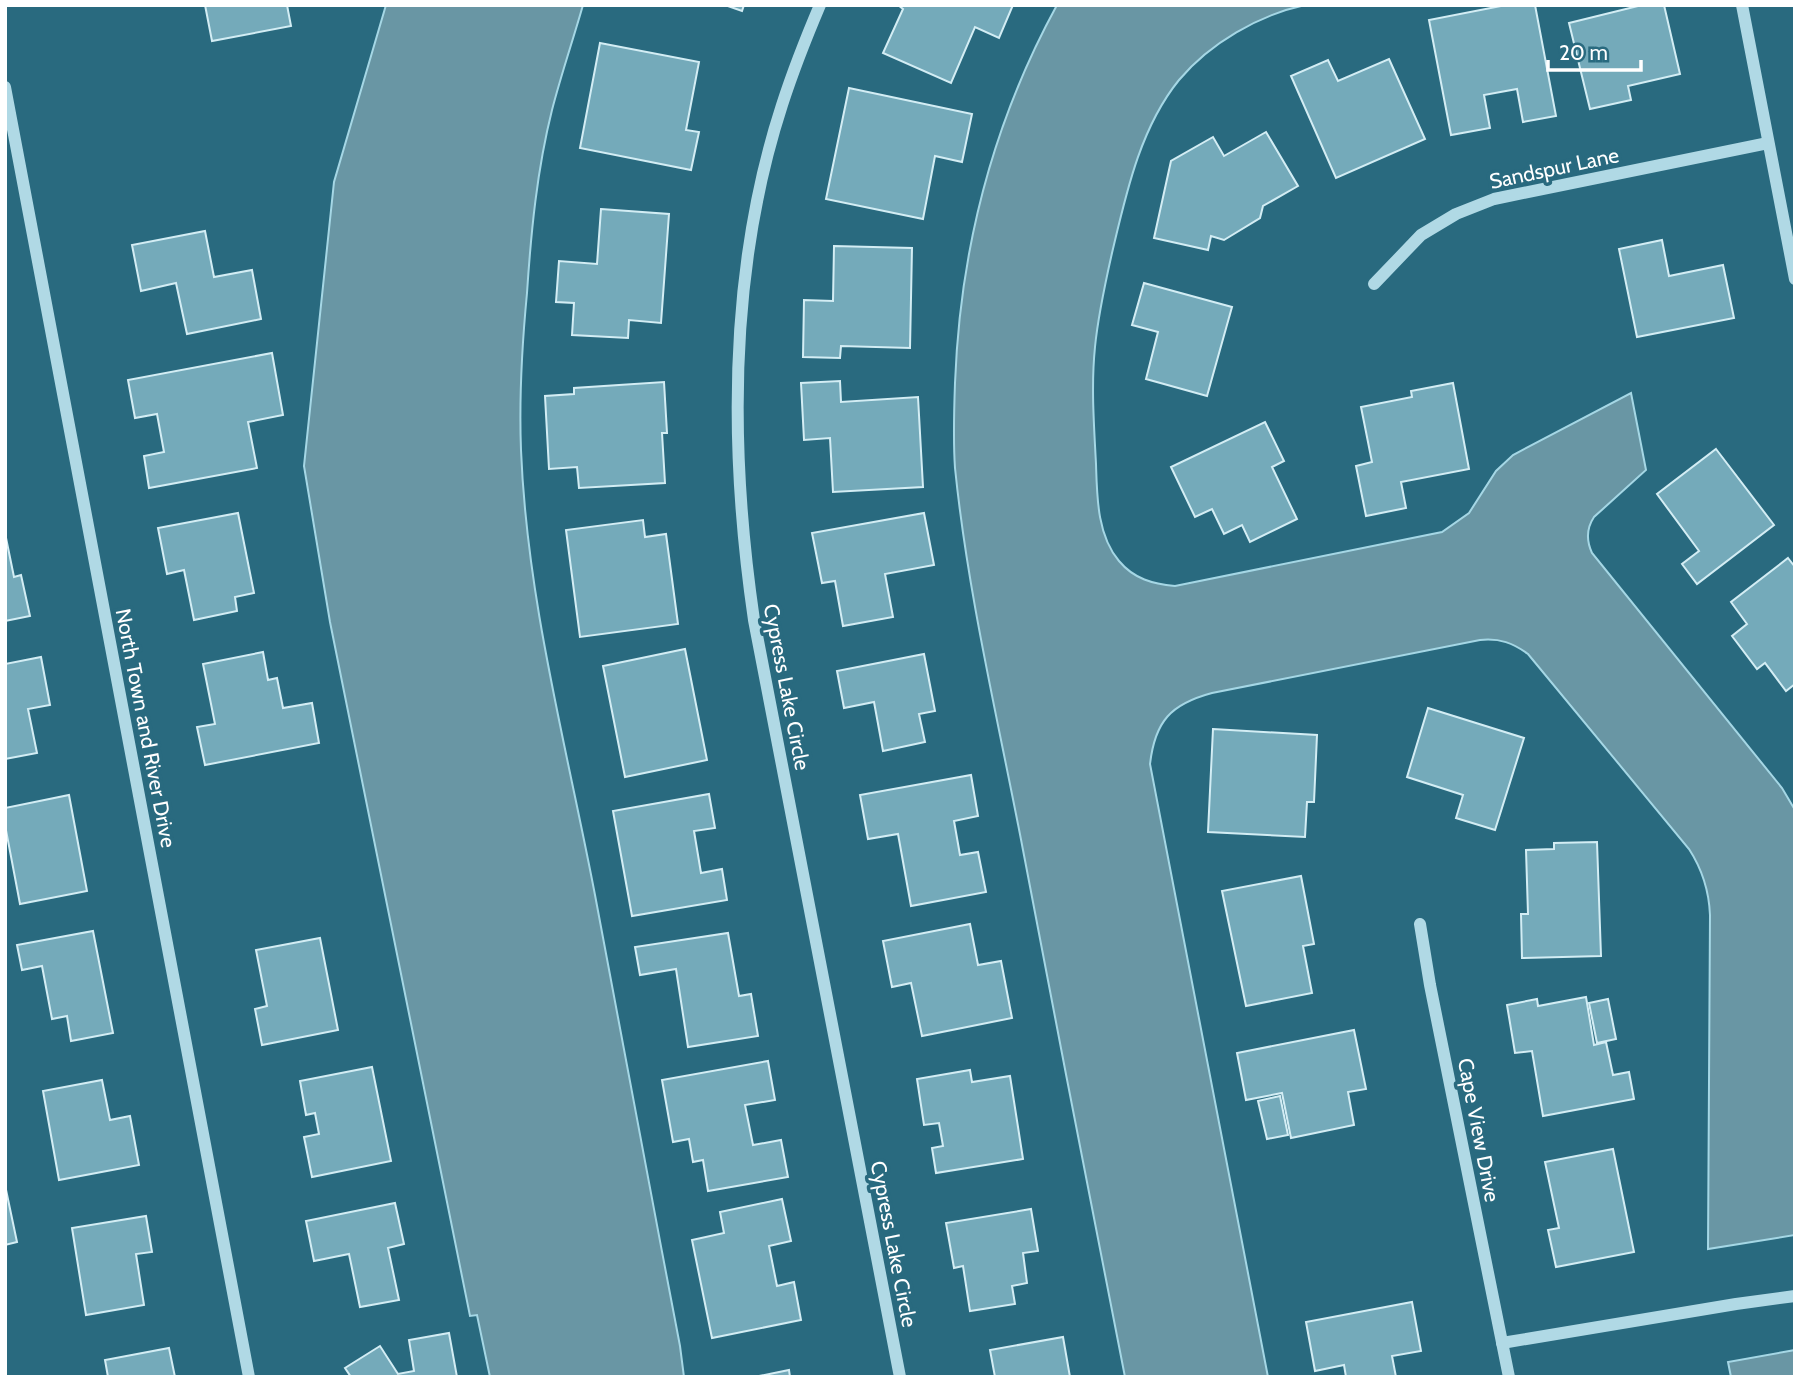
<svg xmlns="http://www.w3.org/2000/svg" width="1800" height="1382" font-family="Cabin,sans-serif">
	<style>
		.water { fill: #6996a4; stroke: #a5d7e5; stroke-width: 2 }
		.building { fill: #74aaba; stroke: #d3edf4; stroke-width: 2 }
		.lines { fill: none; stroke-linecap: round; stroke-linejoin: round }
		.minor { stroke: #b0d9e5; stroke-width: 12 }
		.labels { text-anchor: middle; dominant-baseline: central; stroke-width: 7; stroke-linejoin: round; paint-order: stroke }
		.street-label { font-size: 21px; fill: #fff; stroke: #296a7f }
	</style>
	<rect width="100%" height="100%" fill="#296a7f"/>
	<g class="water">
		<path d="M 386,5 L 583,5 C 573,40 561,75 552,110 C 537,170 531,232 527,293 C 522,345 519,398 521,450 C 527,601 567,748 595,895 C 624,1046 651,1196 680,1346 L 684,1377 L 490,1377 L 477,1315 L 470,1316 L 330,622 L 304,466 L 334,182 Z"/>
		<path d="M 1057,5 L 1305,5 C 1259,15 1210,43 1179,80 C 1140,128 1126,194 1112,253 C 1105,284 1098,316 1095,347 C 1091,386 1094,425 1096,464 C 1097,496 1097,535 1119,561 C 1134,579 1153,584 1175,586 L 1442,532 L 1469,513 L 1496,471 L 1513,455 L 1631,393 L 1646,470 L 1594,517 C 1586,529 1586,540 1592,553 L 1782,788 L 1795,810 L 1795,1235 L 1708,1249 L 1710,915 C 1709,891 1702,869 1689,849 L 1528,654 C 1513,643 1500,638 1480,640 L 1212,693 C 1171,704 1155,721 1150,764 L 1268,1377 L 1125,1377 C 1091,1201 1056,1026 1023,850 C 999,724 968,596 955,468 C 953,440 954,411 955,383 C 960,251 993,122 1057,5 Z"/>
		<polygon points="1795,1350 1795,1377 1731,1377 1728,1362"/>
	</g>
	<g class="building">
		<polygon points="205,5 287,5 291,26 212,41"/>
		<polygon points="725,5 744,5 742,11"/>
		<polygon points="898,5 1013,5 999,38 975,27 951,83 883,53 903,9"/>
		<polygon points="1506,5 1535,5 1556,116 1523,122 1517,89 1484,95 1490,128 1451,135 1429,20"/>
		<polygon points="1642,5 1664,5 1680,74 1628,86 1631,100 1590,109 1569,23"/>
		<polygon points="600,43 699,62 686,130 699,132 691,170 580,148"/>
		<polygon points="1389,59 1425,139 1336,178 1291,76 1328,60 1338,81"/>
		<polygon points="849,88 972,114 962,162 935,156 923,219 826,199"/>
		<polygon points="1266,132 1298,186 1263,206 1260,218 1224,240 1211,236 1208,250 1154,238 1171,161 1213,137 1224,156"/>
		<polygon points="601,209 669,214 661,323 629,320 628,338 572,335 574,303 556,302 559,261 597,264"/>
		<polygon points="205,231 214,277 252,270 261,319 187,334 176,283 141,291 132,245"/>
		<polygon points="1662,240 1669,276 1723,265 1734,318 1637,337 1619,249"/>
		<polygon points="834,246 912,248 910,348 841,346 840,358 803,357 804,300 833,301"/>
		<polygon points="1144,283 1232,307 1207,396 1146,379 1158,332 1132,325"/>
		<polygon points="272,353 283,415 248,422 257,468 149,488 144,456 164,452 157,414 135,418 128,380"/>
		<polygon points="840,381 841,402 918,397 923,487 833,492 830,438 804,440 801,383"/>
		<polygon points="664,382 667,433 662,433 665,483 579,488 577,467 549,469 545,396 574,394 574,388"/>
		<polygon points="1453,383 1469,469 1401,482 1406,508 1366,516 1356,466 1372,462 1361,407 1412,397 1411,391"/>
		<polygon points="1265,422 1284,461 1272,467 1297,519 1250,542 1242,525 1224,534 1212,509 1195,517 1171,467"/>
		<polygon points="1716,449 1774,525 1697,584 1682,564 1699,551 1657,494"/>
		<polygon points="238,513 254,593 235,597 237,611 194,620 184,570 167,574 158,528"/>
		<polygon points="924,513 934,565 885,574 893,617 843,626 835,581 822,583 812,533"/>
		<polygon points="643,520 645,537 666,534 678,624 580,637 566,530"/>
		<polygon points="5,533 14,577 21,575 30,616 5,621"/>
		<polygon points="1788,558 1795,567 1795,684 1786,691 1765,663 1757,669 1732,636 1747,624 1731,602"/>
		<polygon points="685,649 707,760 625,777 603,666"/>
		<polygon points="263,652 268,680 277,678 283,708 312,703 319,743 205,765 197,727 215,724 203,664"/>
		<polygon points="924,654 935,711 919,714 925,742 883,751 874,702 844,708 837,671"/>
		<polygon points="41,657 50,705 28,709 37,753 5,759 5,664"/>
		<polygon points="1428,708 1524,738 1495,830 1456,818 1463,795 1407,777"/>
		<polygon points="1213,729 1317,735 1314,802 1307,802 1305,837 1208,832"/>
		<polygon points="971,775 978,816 954,821 960,855 978,852 986,892 911,906 898,834 868,839 860,795"/>
		<polygon points="709,794 715,828 694,831 701,873 722,869 727,900 632,916 613,811"/>
		<polygon points="69,795 87,891 20,904 5,825 5,808"/>
		<polygon points="1597,842 1601,956 1522,958 1521,914 1528,914 1526,850 1554,849 1554,843"/>
		<polygon points="1301,876 1314,944 1303,946 1312,993 1246,1006 1222,891"/>
		<polygon points="970,924 978,965 1001,961 1012,1018 922,1036 911,983 892,987 883,941"/>
		<polygon points="93,931 113,1033 71,1041 67,1016 52,1019 42,966 22,970 17,945"/>
		<polygon points="728,933 739,996 751,994 758,1036 688,1047 676,969 640,975 635,947"/>
		<polygon points="320,938 338,1030 262,1045 255,1009 267,1006 256,950"/>
		<polygon points="1586,997 1594,1045 1606,1042 1613,1075 1629,1072 1634,1099 1543,1116 1532,1051 1515,1053 1507,1005 1537,999 1538,1006"/>
		<polygon points="1608,999 1616,1039 1597,1043 1589,1003"/>
		<polygon points="1354,1030 1366,1089 1348,1092 1354,1125 1291,1138 1282,1093 1246,1100 1237,1053"/>
		<polygon points="768,1061 775,1100 745,1105 753,1145 781,1140 788,1177 708,1191 703,1160 693,1162 689,1139 673,1142 662,1080"/>
		<polygon points="372,1067 391,1161 312,1177 304,1137 319,1134 315,1113 306,1115 300,1081"/>
		<polygon points="970,1070 972,1082 1010,1076 1023,1159 936,1173 932,1148 943,1146 939,1123 924,1125 917,1079"/>
		<polygon points="102,1080 110,1120 130,1116 139,1165 59,1180 43,1091"/>
		<polygon points="1280,1096 1288,1135 1267,1139 1258,1101"/>
		<polygon points="1613,1149 1634,1252 1556,1267 1548,1230 1559,1228 1545,1162"/>
		<polygon points="5,1185 17,1242 5,1245"/>
		<polygon points="782,1199 791,1241 769,1246 777,1286 794,1282 801,1320 712,1338 692,1240 724,1233 720,1212"/>
		<polygon points="395,1203 404,1244 388,1248 399,1300 360,1307 349,1254 314,1261 306,1221"/>
		<polygon points="1031,1209 1038,1251 1023,1253 1027,1283 1012,1286 1015,1304 970,1311 963,1266 954,1268 946,1223"/>
		<polygon points="146,1216 152,1252 136,1254 144,1305 86,1315 72,1228"/>
		<polygon points="1412,1302 1421,1351 1392,1356 1396,1377 1346,1377 1344,1365 1315,1371 1306,1322"/>
		<polygon points="449,1333 457,1377 351,1377 345,1368 380,1346 398,1374 414,1371 409,1340"/>
		<polygon points="1063,1337 1070,1377 995,1377 990,1350"/>
		<polygon points="169,1348 175,1377 108,1377 105,1360"/>
		<polygon points="789,1370 790,1377 754,1377"/>
	</g>
	<g class="lines">
		<g class="minor">
			<path d="M 820,5 C 806,38 793,71 782,105 C 728,271 729,449 754,620 L 900,1377"/>
			<polyline points="1742,5 1795,279"/>
			<polyline points="5,87 249,1377"/>
			<polyline points="1374,284 1421,235 1456,214 1494,199 1768,143"/>
			<polyline points="1420,924 1430,985 1509,1377"/>
			<polyline points="1502,1343 1736,1304 1795,1296"/>
		</g>
	</g>
	<g class="labels">
		<g class="street-label">
			<text transform="translate(1554 168) rotate(-12)">Sandspur Lane</text>
			<text transform="translate(787 687) rotate(79)">Cypress Lake Circle</text>
			<text transform="translate(146 728) rotate(79)">North Town and River Drive</text>
			<text transform="translate(1479 1130) rotate(79)">Cape View Drive</text>
			<text transform="translate(894 1244) rotate(79)">Cypress Lake Circle</text>
		</g>
	</g>
	<rect width="1800" height="1382" fill="none" stroke="#ffffff" stroke-width="14"/>
	<path d="M1548 60v10h93v-10" fill="none" stroke="#ffffff" stroke-width="3.5"/>
	<text x="1559" y="60" font-size="21" fill="#ffffff" stroke="#296a7f" stroke-width="5" paint-order="stroke">20 m</text>
</svg>
